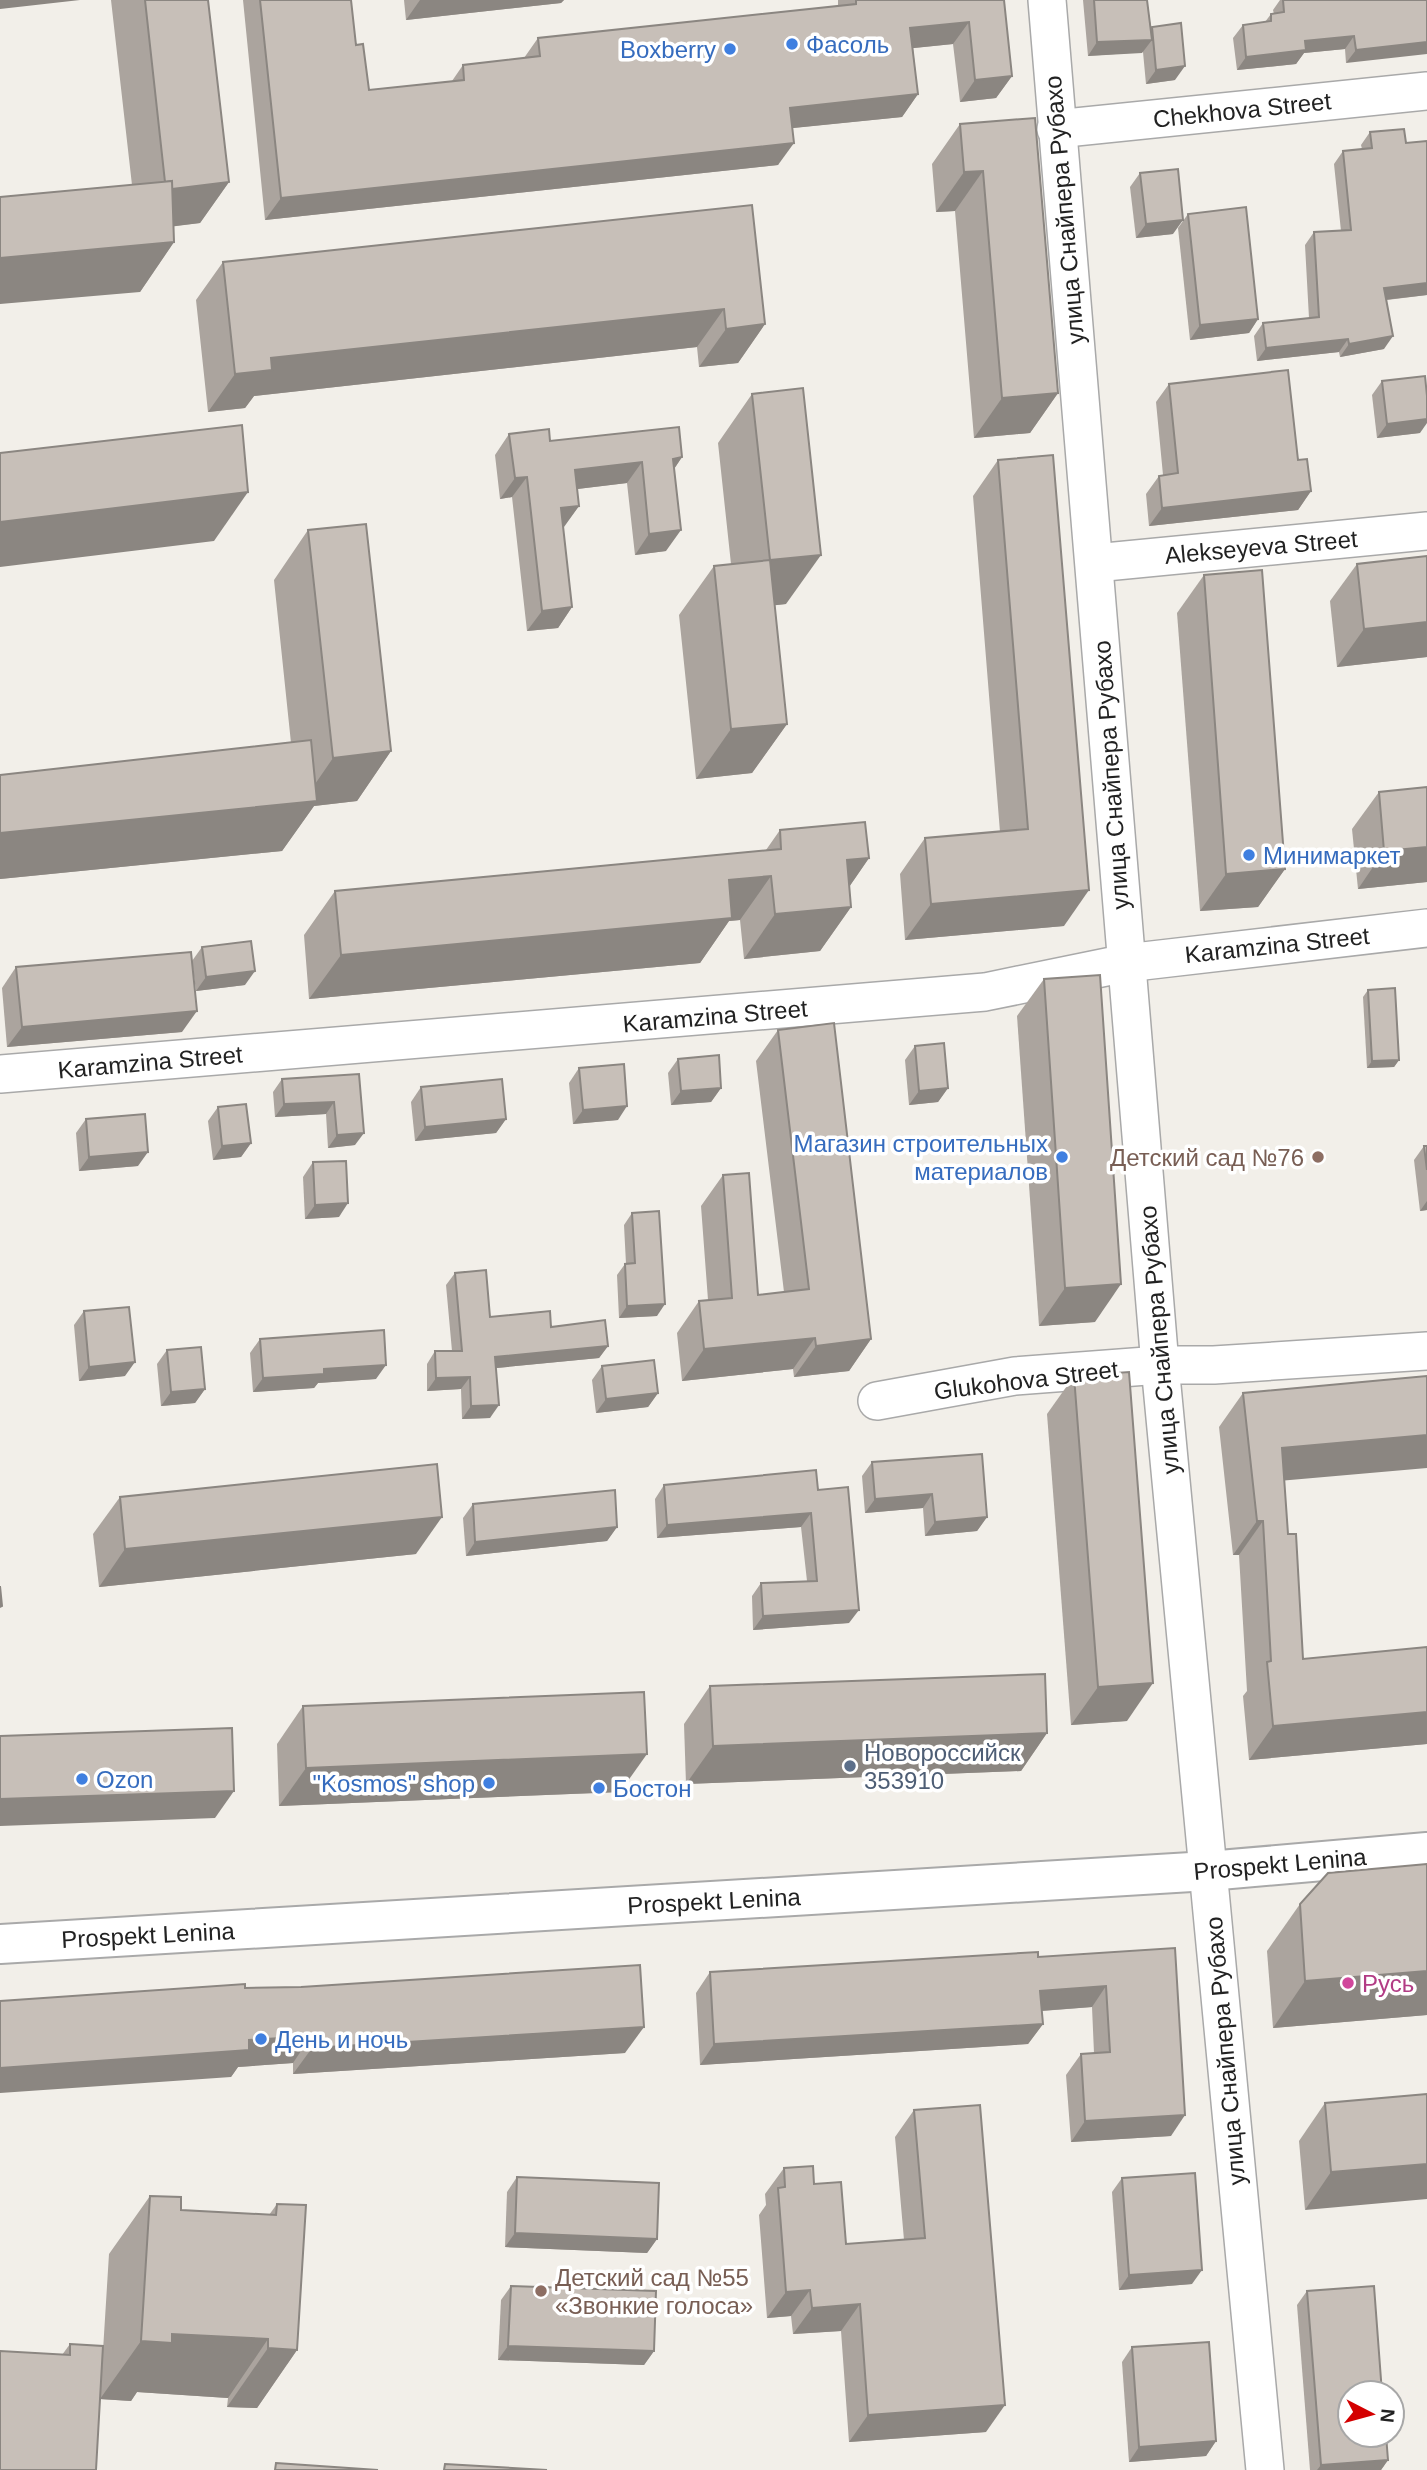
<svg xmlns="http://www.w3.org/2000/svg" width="1427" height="2470" font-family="Arial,sans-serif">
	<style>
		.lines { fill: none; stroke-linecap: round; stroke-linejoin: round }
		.minor-casing { stroke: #a9a9a9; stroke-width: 40 }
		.tertiary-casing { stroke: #a9a9a9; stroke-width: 42 }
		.minor { stroke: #fff; stroke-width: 37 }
		.tertiary { stroke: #fff; stroke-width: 38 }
		.wall { fill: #aba49e }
		.shaded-wall { fill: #8b8681 }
		.building { fill: #c7bfb8; stroke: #8b8681; stroke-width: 2 }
		.shop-dot { fill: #3f7fe0; stroke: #fff; stroke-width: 2.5 }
		.education-dot { fill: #8d6e63; stroke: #fff; stroke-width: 2.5 }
		.service-dot { fill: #5c6f8a; stroke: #fff; stroke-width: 2.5 }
		.hotel-dot { fill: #d1479c; stroke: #fff; stroke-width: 2.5 }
		.labels { text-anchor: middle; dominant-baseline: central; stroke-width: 7; stroke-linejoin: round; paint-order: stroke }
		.shop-label { font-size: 24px; fill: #366cbe; stroke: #fff; text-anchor: start }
		.street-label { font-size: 24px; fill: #222; stroke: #fff }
		.education-label { font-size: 24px; fill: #785e54; stroke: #fff; text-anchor: end }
		.service-label { font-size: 24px; fill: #4e5e75; stroke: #fff; text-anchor: start }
		.hotel-label { font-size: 24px; fill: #b23c85; stroke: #fff; text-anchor: start }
	</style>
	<rect width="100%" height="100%" fill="#f2efe9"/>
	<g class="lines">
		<defs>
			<g id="minor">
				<polyline points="1047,0 1160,1365 1265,2470"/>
				<polyline points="1056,129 1427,91"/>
				<polyline points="1095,563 1427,531"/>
				<polyline points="0,1074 985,992 1126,963 1427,928"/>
				<polyline points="877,1401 1015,1376 1160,1365 1214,1365 1427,1351"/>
			</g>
			<polyline id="tertiary" points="0,1944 1208,1871 1427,1852"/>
		</defs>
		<use href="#minor" class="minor-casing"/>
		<use href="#tertiary" class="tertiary-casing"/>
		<use href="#minor" class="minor"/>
		<use href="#tertiary" class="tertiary"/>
	</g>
	<g class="wall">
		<polygon points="111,0 208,0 229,182 200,223 174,226 174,242 140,292 132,185"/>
		<polygon points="243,0 351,0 356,45 369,90 452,81 463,65 524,58 538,38 838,6 838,0 1004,0 1012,76 996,98 960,102 953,44 913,48 918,94 902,117 792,128 778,165 265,220"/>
		<polygon points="404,0 564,0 561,3 406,20"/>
		<polygon points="1083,0 1147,0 1151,28 1152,27 1175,80 1146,84 1143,52 1088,56"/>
		<polygon points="1280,0 1427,0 1346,63 1345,49 1304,53 1296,64 1237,70 1233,38 1243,25 1265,22 1271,14 1274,14 1273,10"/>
		<polygon points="1035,118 1058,393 1030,433 974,438 955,211 936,212 932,164 960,124"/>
		<polygon points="1370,132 1427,295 1387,300 1384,349 1340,357 1339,352 1257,361 1254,336 1263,323 1309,318 1305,245 1314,232 1341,231 1334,164 1343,151 1362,149 1361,145"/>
		<polygon points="1140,173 1173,234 1136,238 1130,187"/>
		<polygon points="752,205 765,324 738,363 699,367 697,347 254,396 245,408 208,412 196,300 223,262"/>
		<polygon points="1188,214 1258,319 1249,333 1190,340 1178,228"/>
		<polygon points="1382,381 1420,433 1377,438 1372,395"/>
		<polygon points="1169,384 1298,460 1311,491 1298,510 1149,526 1146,494 1159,476 1163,475 1156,402"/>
		<polygon points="752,394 786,604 775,605 787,724 752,773 696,779 679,615 714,566 731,564 718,443"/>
		<polygon points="509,434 550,441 682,457 674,469 666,551 635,555 627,483 577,489 579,506 563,527 572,607 558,628 527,631 512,497 500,499 495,455"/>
		<polygon points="998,460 1064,926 905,940 900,874 925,838 1000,832 973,496"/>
		<polygon points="308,530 391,751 357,801 314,806 282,851 0,879 0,775 291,743 274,580"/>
		<polygon points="1427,556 1427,657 1337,667 1330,601 1357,564"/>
		<polygon points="1204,575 1285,869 1258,907 1200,911 1177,613"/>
		<polygon points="1427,787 1427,882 1358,889 1352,829 1379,792"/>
		<polygon points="780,830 869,858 849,887 851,907 820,951 744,959 740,920 729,921 700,963 309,999 304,935 335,891 766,850"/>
		<polygon points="202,947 245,985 196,991 192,961"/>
		<polygon points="16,967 182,1032 7,1047 2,988"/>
		<polygon points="1044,979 1095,1322 1039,1326 1017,1016"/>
		<polygon points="1368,990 1399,1060 1394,1067 1367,1068 1363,997"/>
		<polygon points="778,1030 871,1339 849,1371 794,1377 793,1369 682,1381 677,1333 699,1301 708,1300 701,1206 723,1175 758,1295 784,1292 756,1061"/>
		<polygon points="915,1046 948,1088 938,1102 909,1105 905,1060"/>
		<polygon points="678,1059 721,1088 711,1102 671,1105 668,1073"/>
		<polygon points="579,1068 618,1120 573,1124 569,1083"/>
		<polygon points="359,1074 355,1145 328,1148 326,1114 275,1117 273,1092 282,1079"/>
		<polygon points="421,1087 506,1119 496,1133 415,1141 411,1102"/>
		<polygon points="218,1107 251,1143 241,1157 213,1160 208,1121"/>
		<polygon points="86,1119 138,1166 79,1171 76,1133"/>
		<polygon points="1424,1146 1427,1146 1427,1210 1420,1211 1414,1160"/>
		<polygon points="313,1162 339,1217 305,1219 303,1177"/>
		<polygon points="632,1213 657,1316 619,1318 617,1275 625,1264 626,1264 624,1225"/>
		<polygon points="455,1273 490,1317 551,1327 608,1346 599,1358 496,1368 490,1418 462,1419 461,1389 427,1391 427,1364 435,1351 452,1351 446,1285"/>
		<polygon points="84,1311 125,1376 79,1381 74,1325"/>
		<polygon points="260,1339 376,1379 318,1383 314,1388 253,1392 250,1353"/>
		<polygon points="167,1350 205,1389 195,1403 161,1406 157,1364"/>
		<polygon points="602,1366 658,1393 648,1407 596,1413 592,1380"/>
		<polygon points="1074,1376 1127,1721 1071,1725 1047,1414"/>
		<polygon points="1243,1393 1284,1481 1288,1534 1303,1659 1427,1647 1427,1744 1249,1760 1243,1696 1247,1691 1239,1555 1233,1555 1219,1427"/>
		<polygon points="872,1462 987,1517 977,1531 925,1536 923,1508 865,1513 862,1476"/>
		<polygon points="664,1485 818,1490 849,1623 753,1630 752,1596 761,1583 807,1581 801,1527 657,1538 655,1499"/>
		<polygon points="120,1497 416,1554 99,1587 93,1534"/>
		<polygon points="473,1504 617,1527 607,1541 466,1556 463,1518"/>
		<polygon points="710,1686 1047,1733 1021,1771 686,1784 684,1724"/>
		<polygon points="303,1706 620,1792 279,1806 277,1744"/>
		<polygon points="1427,1864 1427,2015 1273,2028 1267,1951 1300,1904"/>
		<polygon points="1175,1948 1171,2136 1071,2142 1066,2075 1081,2054 1094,2053 1092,2007 1042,2011 1043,2024 1028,2044 700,2065 696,1993 710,1972 1038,1957"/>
		<polygon points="245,1988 625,2053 293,2074 293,2063 238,2067 231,2077"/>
		<polygon points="1427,2094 1305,2210 1299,2141 1325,2103"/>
		<polygon points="914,2110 986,2432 849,2442 841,2331 793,2334 791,2316 767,2318 759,2215 766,2205 765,2194 784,2168 814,2184 846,2244 904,2240 895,2137"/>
		<polygon points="517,2177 657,2239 647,2253 505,2247 507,2192"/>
		<polygon points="1122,2178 1192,2284 1119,2290 1112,2192"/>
		<polygon points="150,2196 181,2210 269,2215 277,2204 297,2350 257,2408 227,2407 228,2398 137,2392 131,2401 100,2399 109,2254"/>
		<polygon points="511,2286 654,2351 644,2365 498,2360 501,2300"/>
		<polygon points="1307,2291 1388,2460 1381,2470 1310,2470 1297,2305"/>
		<polygon points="70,2344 96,2470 62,2355"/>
		<polygon points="1132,2347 1216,2441 1206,2456 1129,2462 1122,2362"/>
	</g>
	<g class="shaded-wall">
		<polygon points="0,0 80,0 0,9"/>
		<polygon points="420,0 564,0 561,3 406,20"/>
		<polygon points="969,22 953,44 895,50 910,28"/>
		<polygon points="1354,36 1345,49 1304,53 1296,64 1237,70 1246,57 1305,41"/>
		<polygon points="1152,40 1142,53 1088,56 1097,42"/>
		<polygon points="1427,42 1427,54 1346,63 1356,50"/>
		<polygon points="1185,66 1175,80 1146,84 1156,70"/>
		<polygon points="1012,76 996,98 960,102 975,80"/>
		<polygon points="918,94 902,117 774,130 790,108"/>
		<polygon points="794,143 778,165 265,220 281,198"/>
		<polygon points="983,171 955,211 936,212 964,172"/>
		<polygon points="229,182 200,223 137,231 166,189"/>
		<polygon points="1183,220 1173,234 1136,238 1146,224"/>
		<polygon points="174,242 140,292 0,304 0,258"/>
		<polygon points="1427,283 1427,295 1375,301 1384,288"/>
		<polygon points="724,309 697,347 254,396 245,408 208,412 235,374 271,358"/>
		<polygon points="1258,319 1249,333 1190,340 1200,325"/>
		<polygon points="765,324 738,363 699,367 726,329"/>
		<polygon points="1393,336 1384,349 1340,357 1349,344"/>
		<polygon points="1348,339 1339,352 1257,361 1266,348"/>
		<polygon points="1058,393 1030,433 974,438 1002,398"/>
		<polygon points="1427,419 1427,423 1420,433 1377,438 1387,424"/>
		<polygon points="682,457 668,478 673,459"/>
		<polygon points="642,462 627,483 561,491 575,470"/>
		<polygon points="527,477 512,497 500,499 515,478"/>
		<polygon points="1311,491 1298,510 1149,526 1162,508"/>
		<polygon points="248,492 214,541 0,567 0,522"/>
		<polygon points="579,506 564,527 547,529 561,508"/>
		<polygon points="681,530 666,551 635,555 649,534"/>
		<polygon points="821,555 786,604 735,610 770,560"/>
		<polygon points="572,607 558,628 527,631 542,611"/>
		<polygon points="1427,622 1427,657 1337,667 1364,629"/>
		<polygon points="787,724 752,773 696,779 731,729"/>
		<polygon points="391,751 357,801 314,806 282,851 0,879 0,833 302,803 333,758"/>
		<polygon points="1427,847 1427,882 1358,889 1384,851"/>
		<polygon points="869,858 838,903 847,860"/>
		<polygon points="1285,869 1258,907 1200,911 1226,874"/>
		<polygon points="771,876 740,920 729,921 700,963 309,999 341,955 729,880"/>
		<polygon points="1089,890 1064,926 905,940 931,904"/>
		<polygon points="851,907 820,951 744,959 775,914"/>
		<polygon points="255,971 245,985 196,991 206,977"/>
		<polygon points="197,1011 182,1032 7,1047 22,1027"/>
		<polygon points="1399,1060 1394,1067 1367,1068 1372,1061"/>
		<polygon points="721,1088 711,1102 671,1105 681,1091"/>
		<polygon points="948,1088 938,1102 909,1105 919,1091"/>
		<polygon points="334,1102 326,1114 275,1117 284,1104"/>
		<polygon points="627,1106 618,1120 573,1124 583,1110"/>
		<polygon points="506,1119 496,1133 415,1141 425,1127"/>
		<polygon points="364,1133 355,1145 328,1148 337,1135"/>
		<polygon points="251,1143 241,1157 213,1160 222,1146"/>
		<polygon points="148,1152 138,1166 79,1171 89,1157"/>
		<polygon points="1427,1201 1427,1210 1420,1211"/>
		<polygon points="348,1203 339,1217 305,1219 315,1205"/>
		<polygon points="1121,1284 1095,1322 1039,1326 1065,1288"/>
		<polygon points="665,1304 657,1316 619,1318 627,1306"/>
		<polygon points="815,1338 793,1369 682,1381 704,1349"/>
		<polygon points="871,1339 849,1371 794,1377 816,1346"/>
		<polygon points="608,1346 599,1358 486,1369 495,1357"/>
		<polygon points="135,1362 125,1376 79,1381 89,1367"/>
		<polygon points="386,1365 376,1379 318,1383 314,1388 253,1392 263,1378 324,1369"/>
		<polygon points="470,1377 461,1389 427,1391 436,1378"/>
		<polygon points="205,1389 195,1403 161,1406 171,1392"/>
		<polygon points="658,1393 648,1407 596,1413 606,1399"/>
		<polygon points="499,1405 490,1418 462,1419 471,1406"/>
		<polygon points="1427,1435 1427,1468 1257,1483 1282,1448"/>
		<polygon points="932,1494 923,1508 865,1513 875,1499"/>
		<polygon points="811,1513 801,1527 657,1538 667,1525"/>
		<polygon points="442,1517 416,1554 99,1587 125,1549"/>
		<polygon points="987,1517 977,1531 925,1536 935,1522"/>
		<polygon points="1257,1521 1263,1521 1239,1555 1233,1555"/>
		<polygon points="617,1527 607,1541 466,1556 475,1542"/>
		<polygon points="859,1610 849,1623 753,1630 763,1616"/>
		<polygon points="1153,1683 1127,1721 1071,1725 1098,1687"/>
		<polygon points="1427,1712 1427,1744 1249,1760 1273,1726"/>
		<polygon points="1047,1733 1021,1771 686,1784 713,1746"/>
		<polygon points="647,1754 620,1792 279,1806 306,1768"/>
		<polygon points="234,1791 215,1818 0,1826 0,1799"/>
		<polygon points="1427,1971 1427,2015 1273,2028 1305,1981"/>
		<polygon points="1106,1986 1092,2007 1026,2012 1040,1991"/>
		<polygon points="1043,2024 1028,2044 700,2065 714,2044"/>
		<polygon points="644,2027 625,2053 293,2074 312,2048"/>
		<polygon points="311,2036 293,2063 238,2067 231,2077 0,2093 0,2068 249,2040"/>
		<polygon points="1185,2115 1171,2136 1071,2142 1085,2121"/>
		<polygon points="1427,2164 1427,2199 1305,2210 1331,2172"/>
		<polygon points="515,2233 657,2239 647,2253 505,2247"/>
		<polygon points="1202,2270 1192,2284 1119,2290 1129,2275"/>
		<polygon points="810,2290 791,2316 767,2318 786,2292"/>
		<polygon points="860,2304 841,2331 793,2334 812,2308"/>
		<polygon points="172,2334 268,2339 228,2398 137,2392 131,2401 100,2399 141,2341"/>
		<polygon points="508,2346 654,2351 644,2365 498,2360"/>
		<polygon points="268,2348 297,2350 257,2408 227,2407"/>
		<polygon points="1005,2405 986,2432 849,2442 868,2415"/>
		<polygon points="1216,2441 1206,2456 1129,2462 1139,2447"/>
		<polygon points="1388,2460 1381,2470 1317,2470 1321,2465"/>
	</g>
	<g class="building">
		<polygon points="145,0 208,0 229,182 172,189 172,181 165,182"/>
		<polygon points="260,0 351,0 356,45 363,44 369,90 464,80 463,65 540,56 538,38 856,4 856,0 1004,0 1012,76 975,80 969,22 910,28 918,94 790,108 794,143 281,198"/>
		<polygon points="1094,0 1147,0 1152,40 1097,42"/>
		<polygon points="1283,0 1427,0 1427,42 1356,50 1354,36 1305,41 1306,50 1246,57 1243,25 1271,21 1271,14 1284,12"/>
		<polygon points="1181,23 1185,66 1156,70 1152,27"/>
		<polygon points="1035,118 1058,393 1002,398 983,171 964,172 960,124"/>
		<polygon points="1404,129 1406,143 1427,141 1427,283 1384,288 1393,336 1349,344 1348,339 1266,348 1263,323 1319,317 1314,232 1351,230 1343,151 1372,148 1370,132"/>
		<polygon points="1178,169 1183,220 1146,224 1140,173"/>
		<polygon points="172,181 174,242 0,258 0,197"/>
		<polygon points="752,205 765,324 726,329 724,309 271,358 272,370 235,374 223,262"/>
		<polygon points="1246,207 1258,319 1200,325 1188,214"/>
		<polygon points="1288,370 1298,460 1307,459 1311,491 1162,508 1159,476 1178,473 1169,384"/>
		<polygon points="1425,376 1427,396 1427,419 1387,424 1382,381"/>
		<polygon points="803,388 821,555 770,560 752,394"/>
		<polygon points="242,425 248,492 0,522 0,453"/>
		<polygon points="679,427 682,457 673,459 681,530 649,534 642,462 575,470 579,506 561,508 572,607 542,611 527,477 515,478 509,434 549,429 550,441"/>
		<polygon points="1053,455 1089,890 931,904 925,838 1028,829 998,460"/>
		<polygon points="366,524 391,751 333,758 308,530"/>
		<polygon points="1427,556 1427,622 1364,629 1357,564"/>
		<polygon points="770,560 787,724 731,729 714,566"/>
		<polygon points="1262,570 1285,869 1226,874 1204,575"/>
		<polygon points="311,740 317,801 0,833 0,775"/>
		<polygon points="1427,787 1427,847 1384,851 1379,792"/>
		<polygon points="865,822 869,858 847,860 851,907 775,914 771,876 729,880 732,918 341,955 335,891 781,849 780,830"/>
		<polygon points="251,941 255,971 206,977 202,947"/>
		<polygon points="191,952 197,1011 22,1027 16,967"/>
		<polygon points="1100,975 1121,1284 1065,1288 1044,979"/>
		<polygon points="1395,988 1399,1060 1372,1061 1368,990"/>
		<polygon points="834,1023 871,1339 816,1346 815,1338 704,1349 699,1301 732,1298 723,1175 749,1173 758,1295 809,1289 778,1030"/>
		<polygon points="944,1043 948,1088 919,1091 915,1046"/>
		<polygon points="719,1055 721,1088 681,1091 678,1059"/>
		<polygon points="624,1064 627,1106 583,1110 579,1068"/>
		<polygon points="359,1074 364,1133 337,1135 334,1102 284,1104 282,1079"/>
		<polygon points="502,1079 506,1119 425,1127 421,1087"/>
		<polygon points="246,1104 251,1143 222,1146 218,1107"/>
		<polygon points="145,1114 148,1152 89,1157 86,1119"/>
		<polygon points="1424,1146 1427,1146 1427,1170"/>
		<polygon points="346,1161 348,1203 315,1205 313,1162"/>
		<polygon points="659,1211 665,1304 627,1306 625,1264 635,1263 632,1213"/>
		<polygon points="486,1270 490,1317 550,1311 551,1327 605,1320 608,1346 495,1357 499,1405 471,1406 470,1377 436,1378 435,1351 462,1351 455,1273"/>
		<polygon points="129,1307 135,1362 89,1367 84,1311"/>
		<polygon points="384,1330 386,1365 324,1369 324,1374 263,1378 260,1339"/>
		<polygon points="201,1347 205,1389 171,1392 167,1350"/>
		<polygon points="654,1360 658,1393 606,1399 602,1366"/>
		<polygon points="1129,1372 1153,1683 1098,1687 1074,1376"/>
		<polygon points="1427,1376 1427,1435 1282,1448 1288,1534 1296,1534 1303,1659 1427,1647 1427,1712 1273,1726 1267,1662 1271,1661 1263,1521 1257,1521 1243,1393"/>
		<polygon points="982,1454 987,1517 935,1522 932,1494 875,1499 872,1462"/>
		<polygon points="437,1464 442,1517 125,1549 120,1497"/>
		<polygon points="816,1470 818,1490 848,1487 859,1610 763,1616 761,1583 817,1581 811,1513 667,1525 664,1485"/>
		<polygon points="615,1490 617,1527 475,1542 473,1504"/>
		<polygon points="0,1586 2,1606 0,1607"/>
		<polygon points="1045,1674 1047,1733 713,1746 710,1686"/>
		<polygon points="644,1692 647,1754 306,1768 303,1706"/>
		<polygon points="232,1728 234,1791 0,1799 0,1736"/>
		<polygon points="1427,1864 1427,1971 1305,1981 1300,1904 1328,1873"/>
		<polygon points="1175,1948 1185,2115 1085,2121 1081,2054 1110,2052 1106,1986 1040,1991 1043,2024 714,2044 710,1972 1038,1952 1038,1957"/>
		<polygon points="640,1965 644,2027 312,2048 311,2036 249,2040 249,2050 0,2068 0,2001 245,1984 245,1988 301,1987"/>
		<polygon points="1427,2094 1427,2164 1331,2172 1325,2103"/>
		<polygon points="980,2105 1005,2405 868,2415 860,2304 812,2308 810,2290 786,2292 778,2188 785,2187 784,2168 813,2166 814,2184 841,2182 846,2244 925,2238 914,2110"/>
		<polygon points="1195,2173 1202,2270 1129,2275 1122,2178"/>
		<polygon points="517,2177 659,2183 657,2239 515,2233"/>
		<polygon points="150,2196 181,2197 181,2210 276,2215 277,2204 306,2205 297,2350 268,2348 268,2339 172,2334 172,2343 141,2341"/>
		<polygon points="511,2286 656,2291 654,2351 508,2346"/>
		<polygon points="1374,2286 1382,2393 1350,2393 1350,2435 1386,2435 1388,2460 1321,2465 1307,2291"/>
		<polygon points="1209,2342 1216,2441 1139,2447 1132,2347"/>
		<polygon points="70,2344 103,2346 96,2470 0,2470 0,2351 70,2355"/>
		<polygon points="276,2463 378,2470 275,2470"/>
		<polygon points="445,2464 547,2470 444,2470"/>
	</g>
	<g class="shop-dot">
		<circle cx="792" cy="44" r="7"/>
		<circle cx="730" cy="49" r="7"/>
		<circle cx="1249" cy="855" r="7"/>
		<circle cx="1062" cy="1157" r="7"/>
		<circle cx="82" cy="1779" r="7"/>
		<circle cx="489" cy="1783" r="7"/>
		<circle cx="599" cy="1788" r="7"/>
		<circle cx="261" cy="2039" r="7"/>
	</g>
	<g class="education-dot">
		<circle cx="1318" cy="1157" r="7"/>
		<circle cx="541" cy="2291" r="7"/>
	</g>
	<circle class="service-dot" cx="850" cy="1766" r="7"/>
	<circle class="hotel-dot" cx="1348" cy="1983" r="7"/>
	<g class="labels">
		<g class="shop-label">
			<text x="806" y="44">Фасоль</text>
			<text x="716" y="49" text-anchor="end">Boxberry</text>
			<text x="1263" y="855">Минимаркет</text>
			<text x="1048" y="1143" text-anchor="end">Магазин строительных<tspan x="1048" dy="28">материалов</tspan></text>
			<text x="96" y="1779">Ozon</text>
			<text x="475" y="1783" text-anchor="end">"Kosmos" shop</text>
			<text x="613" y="1788">Бостон</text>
			<text x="275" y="2039">День и ночь</text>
		</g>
		<g class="street-label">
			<text transform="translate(1242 110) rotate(-6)">Chekhova Street</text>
			<text transform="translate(1064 210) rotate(-95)">улица Снайпера Рубахо</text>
			<text transform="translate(1261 547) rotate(-5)">Alekseyeva Street</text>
			<text transform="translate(1111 775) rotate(-94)">улица Снайпера Рубахо</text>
			<text transform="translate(1277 945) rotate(-6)">Karamzina Street</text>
			<text transform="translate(715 1016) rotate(-5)">Karamzina Street</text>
			<text transform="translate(150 1062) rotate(-5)">Karamzina Street</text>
			<text transform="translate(1159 1340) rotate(-95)">улица Снайпера Рубахо</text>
			<text transform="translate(1026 1380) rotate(-7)">Glukohova Street</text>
			<text transform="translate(1280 1864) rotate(-5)">Prospekt Lenina</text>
			<text transform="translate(714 1901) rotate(-3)">Prospekt Lenina</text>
			<text transform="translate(148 1935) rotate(-3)">Prospekt Lenina</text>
			<text transform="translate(1225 2051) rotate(-95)">улица Снайпера Рубахо</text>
		</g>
		<g class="education-label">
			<text x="1304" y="1157">Детский сад №76</text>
			<text x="555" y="2277" text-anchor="start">Детский сад №55<tspan x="555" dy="28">«Звонкие голоса»</tspan></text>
		</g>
		<g class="service-label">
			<text x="864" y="1752">Новороссийск<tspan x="864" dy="28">353910</tspan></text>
		</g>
		<g class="hotel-label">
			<text x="1362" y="1983">Русь</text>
		</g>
	</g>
	<g transform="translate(1371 2414) rotate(96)"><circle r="33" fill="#ffffff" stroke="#a7a7a7" stroke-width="2"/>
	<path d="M0-5L12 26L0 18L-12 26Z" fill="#d40000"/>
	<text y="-10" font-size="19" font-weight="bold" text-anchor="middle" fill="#222222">N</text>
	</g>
</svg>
